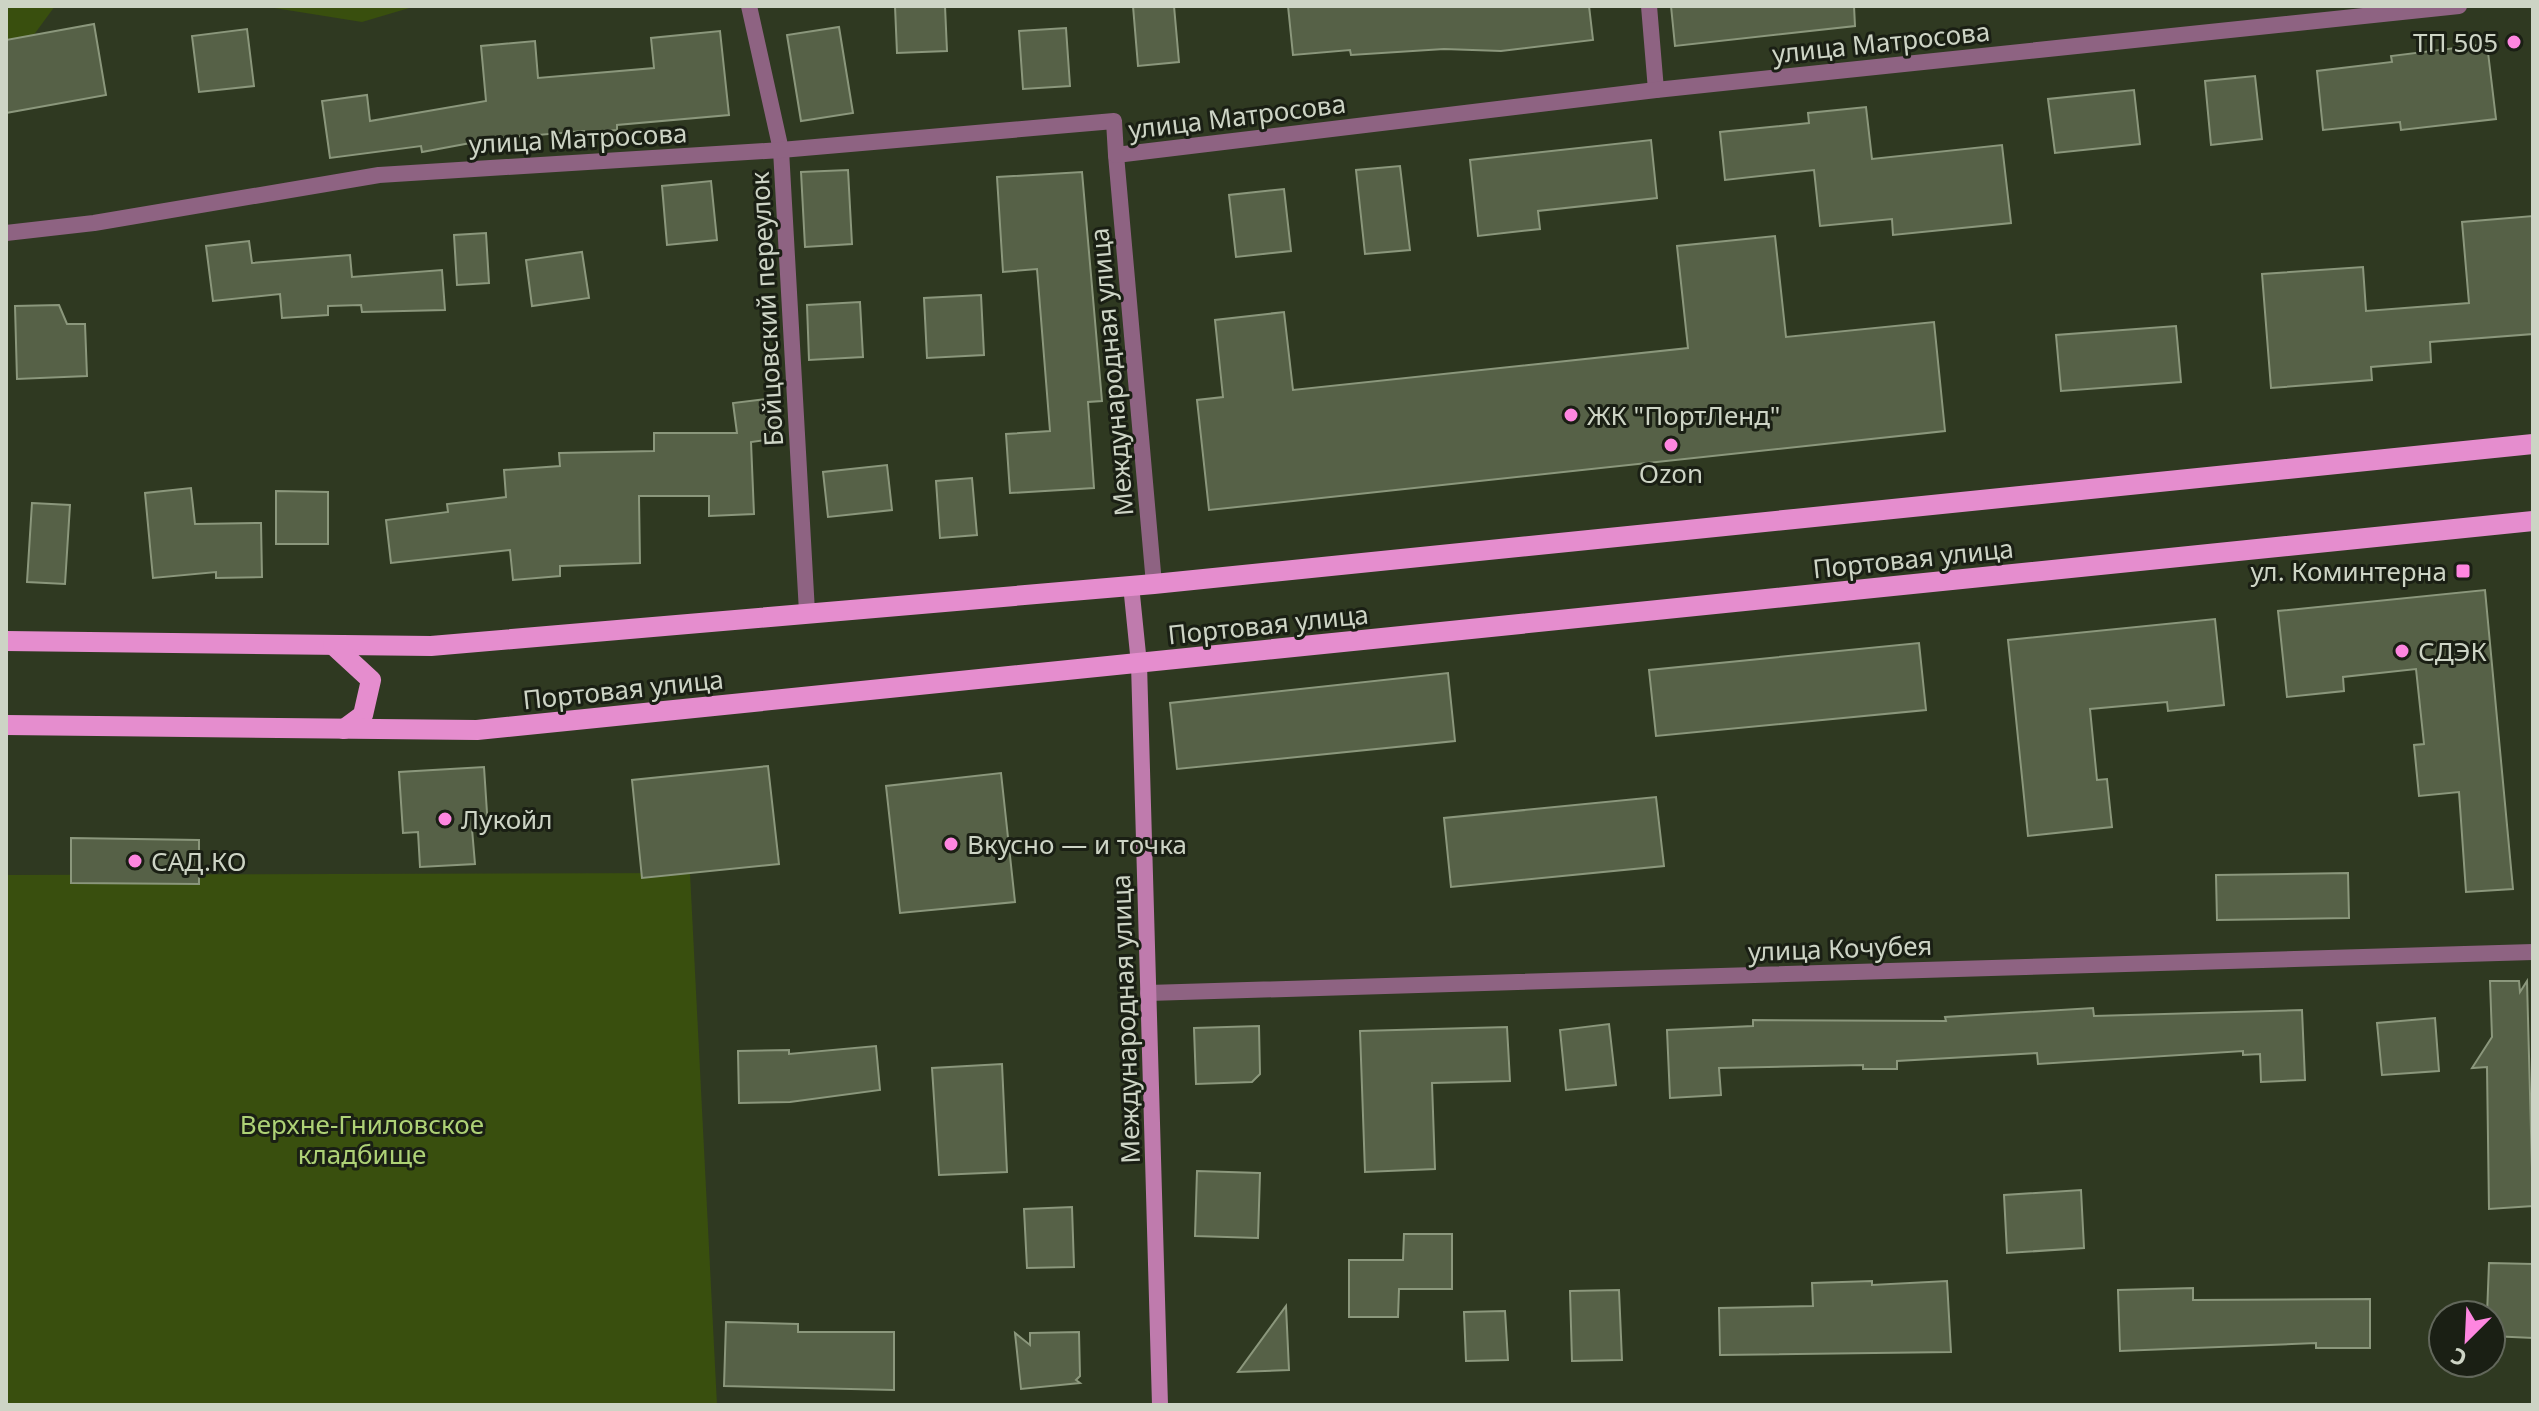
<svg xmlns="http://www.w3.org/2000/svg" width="2539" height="1411" font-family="'Noto Sans',sans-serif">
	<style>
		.green { fill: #394f0e }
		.building { fill: #566147; stroke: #8b977c; stroke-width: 2 }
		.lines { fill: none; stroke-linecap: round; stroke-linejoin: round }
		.minor { stroke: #8e6382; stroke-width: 16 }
		.secondary { stroke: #bf7bad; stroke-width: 16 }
		.primary { stroke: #e58dce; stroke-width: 20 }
		.poi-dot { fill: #fe86e0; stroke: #1a1f14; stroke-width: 3 }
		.labels { text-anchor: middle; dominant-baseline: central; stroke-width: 6; stroke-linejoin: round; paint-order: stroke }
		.street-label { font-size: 26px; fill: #cdd4c5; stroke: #1a1f14 }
		.poi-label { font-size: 26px; fill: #cdd4c5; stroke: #1a1f14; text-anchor: start }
		.park-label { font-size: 26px; fill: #aed276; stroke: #1a1f14 }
	</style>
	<rect width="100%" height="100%" fill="#2f3921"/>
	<g class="green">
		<polygon points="6,6 55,6 22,51 6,56"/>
		<polygon points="262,6 416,6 362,22"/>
		<polygon points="690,873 717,1405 6,1405 6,875"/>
	</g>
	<g class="building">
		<polygon points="895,6 945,6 947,51 897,53"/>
		<polygon points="1133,6 1174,6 1179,62 1138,66"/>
		<polygon points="1288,6 1589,6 1593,40 1501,51 1444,49 1351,55 1350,50 1293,55"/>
		<polygon points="1671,6 1854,6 1855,26 1675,46"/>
		<polygon points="94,24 106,95 6,113 6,40"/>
		<polygon points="839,27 853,113 801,121 787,35"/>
		<polygon points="1066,28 1070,86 1023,89 1019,31"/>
		<polygon points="247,29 254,86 199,92 192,36"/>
		<polygon points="720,31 729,115 617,125 617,130 584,133 584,131 492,139 422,152 421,146 330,158 322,101 367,95 370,121 486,101 481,46 535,41 538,78 654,68 651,38"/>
		<polygon points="2487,44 2496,119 2401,130 2400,122 2323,130 2317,71 2392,62 2391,56"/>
		<polygon points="2255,76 2262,139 2211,145 2205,81"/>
		<polygon points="2134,90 2140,144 2055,153 2048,99"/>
		<polygon points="1866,107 1872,159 2002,145 2011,223 1893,235 1892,219 1820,226 1814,170 1725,180 1720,132 1809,123 1808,113"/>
		<polygon points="1651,140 1657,198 1538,211 1540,229 1478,236 1470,160"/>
		<polygon points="1400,166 1410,250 1365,254 1356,170"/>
		<polygon points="848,170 852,244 805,247 801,172"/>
		<polygon points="1082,172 1102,401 1088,402 1094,488 1010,493 1006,434 1050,431 1037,269 1003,272 997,177"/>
		<polygon points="711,181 717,240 667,245 662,186"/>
		<polygon points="1284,189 1291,251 1236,257 1229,195"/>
		<polygon points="2533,216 2533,334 2430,342 2431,362 2371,367 2372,380 2271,388 2262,274 2363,267 2366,311 2469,303 2462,222"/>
		<polygon points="486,233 489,283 457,285 454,235"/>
		<polygon points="1775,236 1786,337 1934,322 1945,431 1209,510 1197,400 1223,397 1215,320 1284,312 1293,390 1688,348 1677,246"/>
		<polygon points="249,241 252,263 350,255 352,277 442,270 445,310 362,312 361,305 328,306 328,315 282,318 280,294 213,301 206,246"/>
		<polygon points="582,252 589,298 532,306 526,260"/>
		<polygon points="981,295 984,355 927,358 924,298"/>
		<polygon points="860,302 863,357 809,360 807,305"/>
		<polygon points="59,305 67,324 85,324 87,376 17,379 15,306"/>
		<polygon points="2176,326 2181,382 2061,391 2056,335"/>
		<polygon points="775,398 780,438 751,442 754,514 709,516 709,496 639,496 640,563 560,566 560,576 513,580 510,550 391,563 386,520 448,512 447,504 506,497 504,470 560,466 559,453 654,451 654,433 737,433 733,403"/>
		<polygon points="887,465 892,510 828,517 823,472"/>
		<polygon points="972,478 977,535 940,538 936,481"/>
		<polygon points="191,488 195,524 261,523 262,577 216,578 216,572 153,578 145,493"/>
		<polygon points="276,491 328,492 328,544 276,544"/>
		<polygon points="32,503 70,505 65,584 27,582"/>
		<polygon points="2485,590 2513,889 2466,892 2459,792 2419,796 2414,745 2424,744 2416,669 2343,677 2344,691 2287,697 2278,611"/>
		<polygon points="2215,619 2224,705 2168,711 2167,702 2090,709 2097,780 2107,779 2112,827 2028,836 2008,640"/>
		<polygon points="1919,643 1926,710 1656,736 1649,670"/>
		<polygon points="1448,673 1455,741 1177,769 1170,703"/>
		<polygon points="768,766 779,864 642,878 632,780"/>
		<polygon points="484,767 488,828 472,829 475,864 420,867 418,832 403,833 399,772"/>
		<polygon points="1001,773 1015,902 900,913 886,786"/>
		<polygon points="1656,797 1664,866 1451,887 1444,818"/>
		<polygon points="71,838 199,840 199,884 71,883"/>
		<polygon points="2348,873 2349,918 2217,920 2216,875"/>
		<polygon points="2490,981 2519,981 2520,992 2527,981 2533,1206 2489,1209 2487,1067 2472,1068 2492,1037"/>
		<polygon points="2093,1008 2094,1016 2302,1010 2305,1080 2261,1082 2260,1054 2243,1055 2243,1051 2038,1064 2037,1053 1897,1061 1897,1069 1863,1069 1863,1065 1719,1068 1721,1095 1670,1098 1667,1030 1753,1026 1753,1020 1946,1021 1945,1017"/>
		<polygon points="2435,1018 2439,1071 2382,1075 2377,1023"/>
		<polygon points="1609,1024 1616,1085 1566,1090 1560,1030"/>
		<polygon points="1259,1026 1260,1074 1252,1082 1196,1084 1194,1028"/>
		<polygon points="1507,1027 1510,1081 1432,1083 1435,1169 1365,1172 1360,1031"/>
		<polygon points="876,1046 880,1090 790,1102 739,1103 738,1051 789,1050 789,1054"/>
		<polygon points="1002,1064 1007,1172 939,1175 932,1068"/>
		<polygon points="1197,1171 1260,1173 1258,1238 1195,1236"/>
		<polygon points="2081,1190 2084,1248 2007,1253 2004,1195"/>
		<polygon points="1072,1207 1074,1267 1027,1268 1024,1209"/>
		<polygon points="1404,1234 1452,1234 1452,1289 1399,1289 1398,1317 1349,1317 1349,1260 1403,1260"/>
		<polygon points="2489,1263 2533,1264 2533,1338 2491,1336 2491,1315 2487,1315"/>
		<polygon points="1872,1281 1872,1285 1947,1281 1951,1352 1720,1355 1719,1308 1813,1306 1812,1283"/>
		<polygon points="2193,1288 2193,1300 2370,1299 2370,1348 2316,1348 2316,1343 2120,1351 2118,1290"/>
		<polygon points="1619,1290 1622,1360 1572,1361 1570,1291"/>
		<polygon points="1286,1306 1289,1370 1238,1372"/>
		<polygon points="1505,1311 1508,1360 1466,1361 1464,1312"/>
		<polygon points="726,1322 798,1324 798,1332 894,1332 894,1390 724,1386"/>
		<polygon points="1079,1332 1080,1376 1076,1380 1080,1383 1021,1389 1015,1333 1030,1345 1030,1333"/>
	</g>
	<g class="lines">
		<g class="minor">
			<polyline points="749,6 781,150 807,612"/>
			<polyline points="1649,6 1656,90"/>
			<polyline points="1116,155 1154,584"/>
			<polyline points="6,233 94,223 379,175 781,150 1114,121 1116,155 1656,90 2459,6"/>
			<polyline points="1148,993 2533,952"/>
		</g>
		<polyline class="secondary" points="1131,585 1139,664 1160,1405"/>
		<g class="primary">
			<polyline points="6,641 431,646 1154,584 2533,444"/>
			<polyline points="333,645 371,680 363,715 344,729"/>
			<polyline points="6,725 477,730 2533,521"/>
		</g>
	</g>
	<g class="poi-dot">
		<circle cx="2514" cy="42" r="8"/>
		<circle cx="1571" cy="415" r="8"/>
		<circle cx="1671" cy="445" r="8"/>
		<rect x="2455" y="563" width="16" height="16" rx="4"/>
		<circle cx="2402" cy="651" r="8"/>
		<circle cx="445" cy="819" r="8"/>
		<circle cx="951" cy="844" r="8"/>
		<circle cx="135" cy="861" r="8"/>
	</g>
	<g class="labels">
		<g class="street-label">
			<text transform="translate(1881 42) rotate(-6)">улица Матросова</text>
			<text transform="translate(1237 116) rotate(-7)">улица Матросова</text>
			<text transform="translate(578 138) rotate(-3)">улица Матросова</text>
			<text transform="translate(766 309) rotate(-93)">Бойцовский переулок</text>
			<text transform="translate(1111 372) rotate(-95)">Международная улица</text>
			<text transform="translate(1913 558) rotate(-6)">Портовая улица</text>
			<text transform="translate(1268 624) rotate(-6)">Портовая улица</text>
			<text transform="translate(623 689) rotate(-6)">Портовая улица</text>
			<text transform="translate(1840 948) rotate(-2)">улица Кочубея</text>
			<text transform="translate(1125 1019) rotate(-92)">Международная улица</text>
		</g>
		<g class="poi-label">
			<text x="2498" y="42" text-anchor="end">ТП 505</text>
			<text x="1587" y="415">ЖК "ПортЛенд"</text>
			<text x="1671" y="473" text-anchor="middle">Ozon</text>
			<text x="2447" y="571" text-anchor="end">ул. Коминтерна</text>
			<text x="2418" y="651">СДЭК</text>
			<text x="461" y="819">Лукойл</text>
			<text x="967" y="844">Вкусно — и точка</text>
			<text x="151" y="861">САД.КО</text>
		</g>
		<g class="park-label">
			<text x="362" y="1124">Верхне-Гниловское<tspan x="362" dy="30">кладбище</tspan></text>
		</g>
	</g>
	<rect width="2539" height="1411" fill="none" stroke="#cdd4c5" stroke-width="16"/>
	<g transform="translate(2467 1339) rotate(204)"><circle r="38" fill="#1a1f14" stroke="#62675b" stroke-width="2"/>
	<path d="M0-6L14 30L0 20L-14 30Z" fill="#fe86e0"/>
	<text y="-12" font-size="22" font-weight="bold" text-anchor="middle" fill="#cdd4c5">С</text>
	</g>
</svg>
